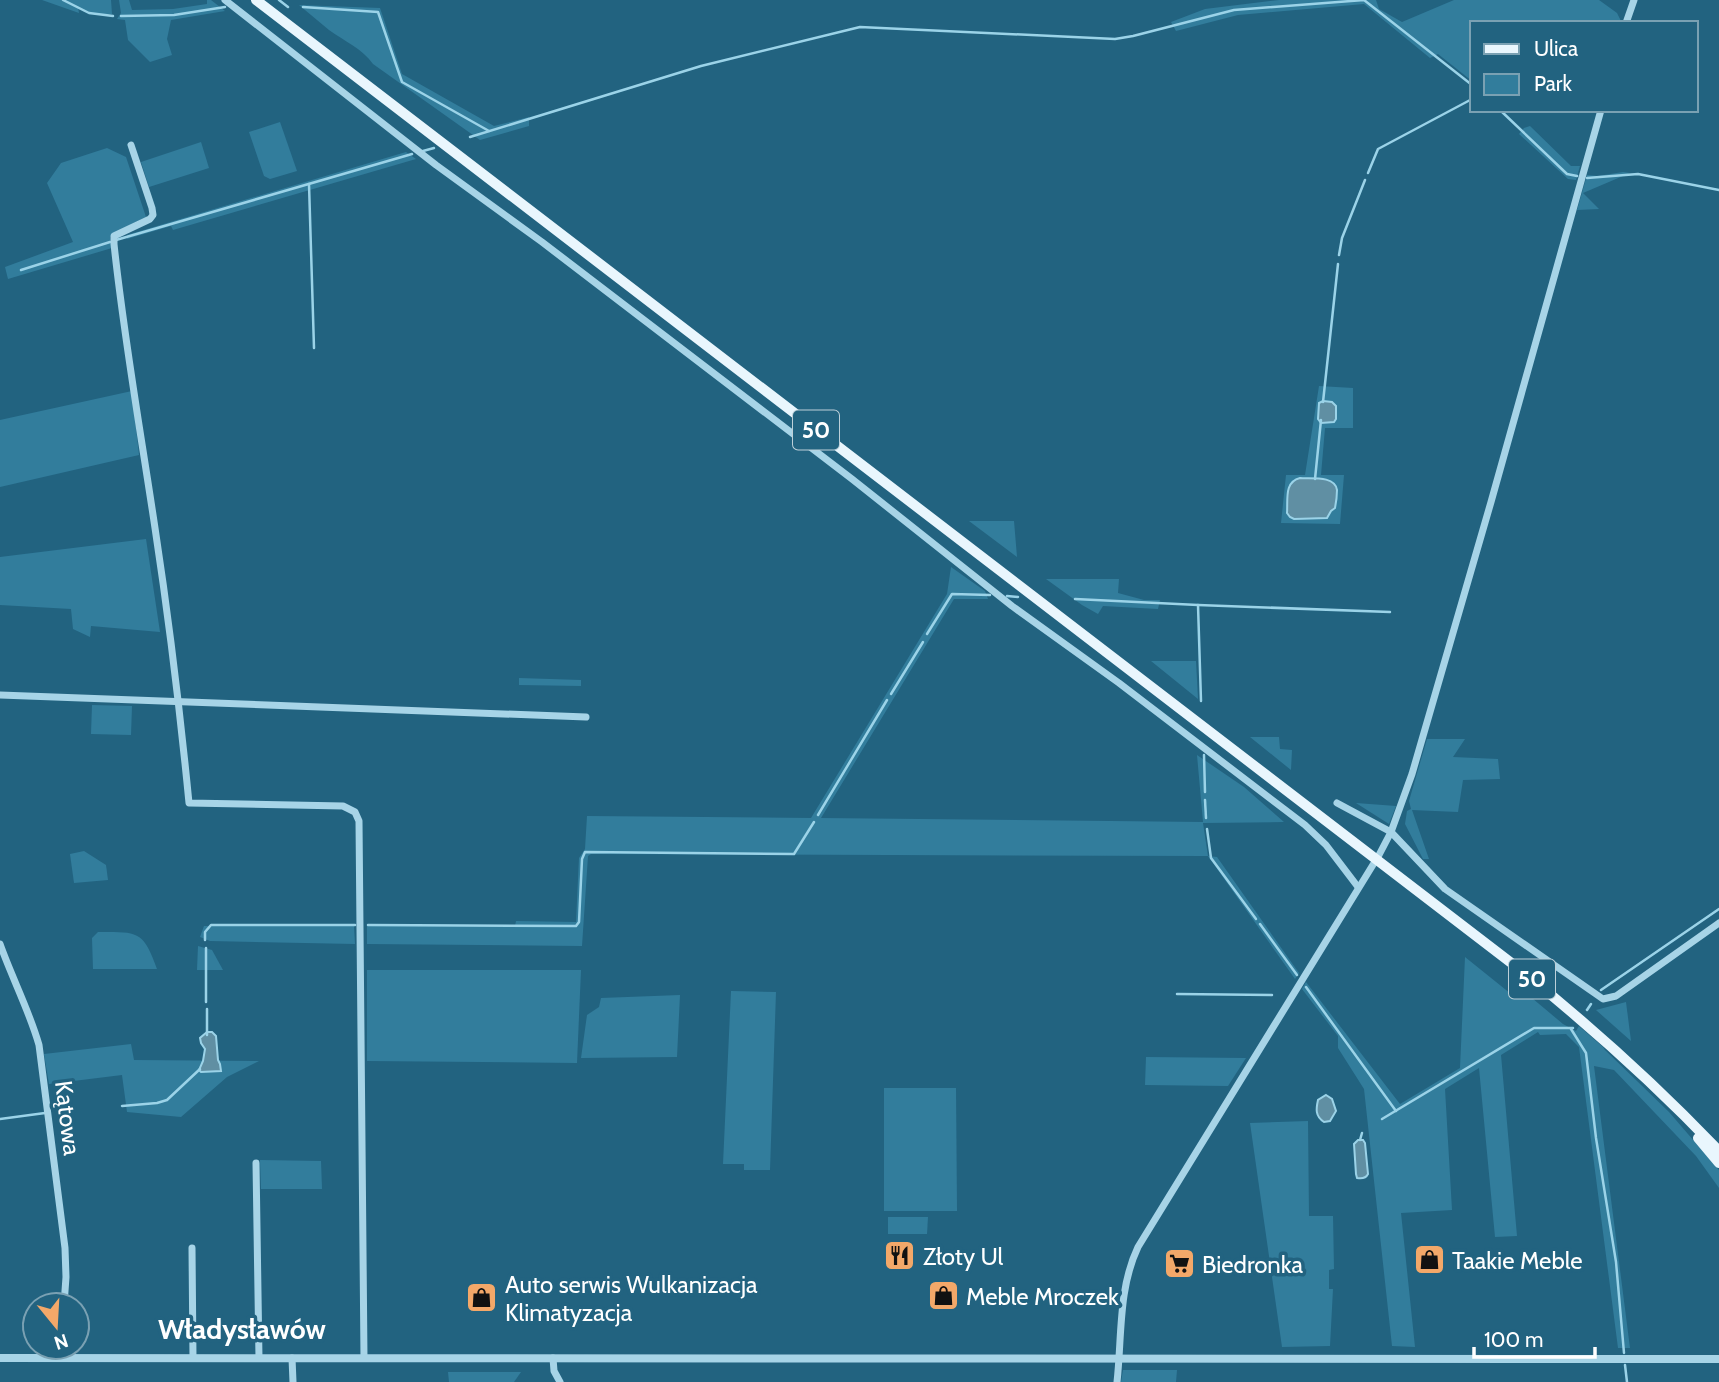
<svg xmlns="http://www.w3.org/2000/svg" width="1719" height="1382" font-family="Cabin,sans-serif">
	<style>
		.green { fill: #327d9c }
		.water { fill: #608fa3; stroke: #9bd3e8; stroke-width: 2 }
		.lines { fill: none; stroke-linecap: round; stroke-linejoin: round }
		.stream { stroke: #9bd3e8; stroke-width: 2.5 }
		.minor { stroke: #a7d4e7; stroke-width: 7 }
		.tertiary { stroke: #a7d4e7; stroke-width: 8 }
		.primary { stroke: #e9f6fd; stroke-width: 10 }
		.labels { text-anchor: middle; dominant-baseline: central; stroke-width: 7; stroke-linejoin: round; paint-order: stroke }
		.shield { fill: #226380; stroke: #bdd0d9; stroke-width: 2 }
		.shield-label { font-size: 23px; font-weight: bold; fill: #fff }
		.street-label { font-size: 24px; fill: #fff; stroke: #226380 }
		.poi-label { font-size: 24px; fill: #fff; stroke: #226380; text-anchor: start }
		.quarter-label { font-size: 28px; font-weight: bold; fill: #fff; stroke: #226380 }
	</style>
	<rect width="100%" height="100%" fill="#226380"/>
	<g class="green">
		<path d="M 42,0 L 111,0 L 112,14 C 99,15 90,14 78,7 L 79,13 Z"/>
		<polygon points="119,0 129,0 132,10 173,9 207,4 207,0 211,0 225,11 171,20 167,39 172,55 150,62 128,40 125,20 117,19 121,13"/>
		<polygon points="1279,0 1376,0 1379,9 1402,22 1454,0 1599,0 1617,13 1622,23 1472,23 1472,81 1438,54 1430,58 1364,4 1238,15 1176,31 1171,22 1205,9"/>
		<path d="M 299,5 L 380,8 L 402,74 L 494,126 L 529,117 L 529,126 L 480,140 L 373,64 C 363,49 344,41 329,30 C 319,22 309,13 299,5 Z"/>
		<polygon points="280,122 297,171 270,179 264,176 249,132"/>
		<polygon points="1530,126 1571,166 1580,166 1576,180 1568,179 1519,134 1524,128"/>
		<polygon points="201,142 209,168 149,187 141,162"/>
		<polygon points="107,148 126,157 146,217 114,233 110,237 112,248 8,279 5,267 73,242 47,183 61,163"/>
		<polygon points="406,152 416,159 173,230 171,226 127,239 127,235"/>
		<polygon points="1623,172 1630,173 1583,193 1599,209 1577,210 1587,175 1598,176"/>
		<polygon points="1319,386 1353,388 1353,428 1325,428 1321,475 1344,475 1340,524 1281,523 1286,475 1305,475"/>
		<polygon points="132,391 139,455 0,487 0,420"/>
		<polygon points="969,521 1014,521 1017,557"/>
		<polygon points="146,539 160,632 91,626 90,637 73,629 71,609 0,605 0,557"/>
		<polygon points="951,567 985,591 988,599 954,599 821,818 1203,822 1197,755 1244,787 1284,822 1203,823 1208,856 1217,857 1299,973 1295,979 1208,856 591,854 588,856 582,946 367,944 367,926 515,926 516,921 576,922 579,858 585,849 587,816 811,818 947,594"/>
		<polygon points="1046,579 1119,579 1118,593 1144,600 1160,600 1158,609 1103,606 1098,614 1082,605"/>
		<polygon points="1151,661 1196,661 1198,699"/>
		<polygon points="519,678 581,680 581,686 519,685"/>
		<polygon points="92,705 132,706 131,735 91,734"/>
		<polygon points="1250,737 1279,737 1280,749 1292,750 1291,770"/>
		<polygon points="1427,739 1465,739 1453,757 1498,759 1500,779 1463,780 1458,812 1412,810 1429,859 1423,859 1405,824 1407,811 1411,809 1409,801"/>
		<polygon points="1356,803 1396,806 1389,824"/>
		<polygon points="84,851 106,865 108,880 74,883 70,854"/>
		<polygon points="204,926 354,926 355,944 210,941 200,937"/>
		<path d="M 98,932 C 138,932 143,930 157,969 L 93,969 L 92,938 Z"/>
		<polygon points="198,946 212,950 223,970 197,970"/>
		<polygon points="1465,957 1516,998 1526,993 1563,1024 1576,1031 1579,1026 1603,1047 1605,1050 1669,1112 1719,1170 1719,1188 1696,1156 1614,1070 1594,1066 1630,1348 1618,1348 1579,1047 1566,1034 1540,1035 1538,1032 1501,1055 1517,1236 1495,1237 1479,1068 1445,1089 1452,1210 1401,1213 1415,1347 1392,1346 1364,1089 1338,1048 1338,1036 1302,989 1306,982 1400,1104 1460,1068"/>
		<polygon points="367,970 581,970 577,1063 367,1061"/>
		<polygon points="731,991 776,992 770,1170 744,1170 744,1164 723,1164"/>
		<polygon points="680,995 677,1057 581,1058 587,1015 599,1007 601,998"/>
		<polygon points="1626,1002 1631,1041 1596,1010"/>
		<polygon points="131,1044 134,1060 259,1061 227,1077 181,1117 127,1112 122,1075 49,1084 44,1054"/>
		<polygon points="1146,1057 1246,1058 1228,1086 1145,1085"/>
		<polygon points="884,1088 956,1088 957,1211 884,1211"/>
		<polygon points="1308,1121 1309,1216 1333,1216 1334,1269 1329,1270 1329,1289 1333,1289 1330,1346 1282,1347 1250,1123"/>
		<polygon points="260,1160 321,1161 322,1189 261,1189"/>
		<polygon points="888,1217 928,1217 927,1234 888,1234"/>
		<polygon points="1123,1370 1177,1370 1176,1382 1121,1382"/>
		<polygon points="448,1372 521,1372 514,1382 449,1382"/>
	</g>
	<g class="water">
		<polygon points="1323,401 1332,402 1336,406 1336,419 1334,422 1321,423 1318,419 1319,403"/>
		<path d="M 1300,478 C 1310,479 1335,475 1337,490 C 1337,495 1336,503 1335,508 L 1331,511 L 1327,518 L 1294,519 L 1290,517 L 1287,513 C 1288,499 1284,482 1300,478 Z"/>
		<polygon points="207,1032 212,1032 216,1036 218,1060 220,1064 221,1071 201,1072 199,1070 203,1061 205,1049 201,1043 200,1038"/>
		<path d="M 1326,1095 L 1332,1099 L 1336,1111 L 1330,1121 L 1324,1122 C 1315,1116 1316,1109 1318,1100 Z"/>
		<path d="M 1358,1140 L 1363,1140 L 1365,1143 L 1368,1174 C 1366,1178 1362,1179 1357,1178 L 1356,1174 L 1354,1144 Z"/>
	</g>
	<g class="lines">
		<g class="stream">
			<polyline points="63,0 89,13 113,16"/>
			<polyline points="279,0 288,7"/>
			<polyline points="303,7 378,12 402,82 489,131"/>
			<polyline points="121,16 174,15 225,7"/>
			<polyline points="1500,110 1567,174 1577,176"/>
			<polyline points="470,137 701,66 860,27 1115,39 1133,36 1234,10 1364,0 1472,85"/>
			<polyline points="423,151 434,148"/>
			<polyline points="1368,173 1378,149 1472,99"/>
			<polyline points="1587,178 1638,174 1719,190"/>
			<polyline points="309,184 314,348"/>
			<polyline points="116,240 412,154"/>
			<polyline points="1339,255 1342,238 1365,180"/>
			<polyline points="21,270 110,242"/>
			<polyline points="1323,402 1338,264"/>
			<polyline points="1315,479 1321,420"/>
			<polyline points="1007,596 1018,597"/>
			<polyline points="1075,599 1198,605 1201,701"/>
			<polyline points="1198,605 1390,612"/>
			<polyline points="927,634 952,594 990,595"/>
			<polyline points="891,694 923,642"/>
			<polyline points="1204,755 1205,792"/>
			<polyline points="1205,800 1206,818"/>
			<polyline points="818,815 887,700"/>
			<polyline points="1207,829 1211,858 1256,919"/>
			<polyline points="1260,924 1297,975"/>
			<polyline points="368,925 576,926 579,922 582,859 585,852 794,854 814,822"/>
			<polyline points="205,940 205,932 211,925 355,925"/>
			<polyline points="206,948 206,1002"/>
			<polyline points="1306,987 1396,1111"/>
			<polyline points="1601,990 1719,909"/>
			<polyline points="1177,994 1272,995"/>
			<polyline points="207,1009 207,1035"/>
			<polyline points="1587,1010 1591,1004"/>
			<polyline points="1571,1029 1586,1053 1596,1138 1616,1262 1624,1353"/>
			<polyline points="122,1106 157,1103 167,1100 200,1069"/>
			<polyline points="0,1119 45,1113"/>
			<polyline points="1382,1119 1534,1028 1573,1028"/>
			<polyline points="1360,1140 1362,1133"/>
			<polyline points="1625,1365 1627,1382"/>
		</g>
		<g class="minor">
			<polyline points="225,0 436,165 542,242 852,479 1012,606 1119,683 1284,809 1305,825 1326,845 1358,887"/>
			<polyline points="1626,23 1634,0"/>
			<path d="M 131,145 L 152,208 L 153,215 L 150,219 L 114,236 L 114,244 C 124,339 141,434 155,528 C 169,620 180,711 189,803 L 343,806 L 355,812 L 359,821 L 364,1358"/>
			<polyline points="0,695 586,717"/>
			<polyline points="1337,803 1391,832 1445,889 1603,999 1616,996 1719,923"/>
			<path d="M 0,944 C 12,978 29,1010 39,1045 L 65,1248 L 66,1277 L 64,1305"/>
			<polyline points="256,1163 259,1358"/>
			<polyline points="192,1248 193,1358"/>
			<polyline points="48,1358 52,1347"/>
			<polyline points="292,1358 293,1382"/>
			<polyline points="553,1358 554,1371 560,1382"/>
			<path d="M 1117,1382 C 1122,1337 1118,1289 1138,1247 L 1379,855 L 1391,832 L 1412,774 L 1491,502 L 1601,110"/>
		</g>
		<polyline class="tertiary" points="0,1358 1719,1359"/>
		<g class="primary">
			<path d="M 256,0 L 1514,965 C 1586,1022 1655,1084 1719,1151"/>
			<polyline points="1698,1138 1719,1163"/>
		</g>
	</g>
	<defs>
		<symbol id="restaurant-square" viewBox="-11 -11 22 22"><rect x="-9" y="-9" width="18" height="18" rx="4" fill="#f3a869" stroke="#226380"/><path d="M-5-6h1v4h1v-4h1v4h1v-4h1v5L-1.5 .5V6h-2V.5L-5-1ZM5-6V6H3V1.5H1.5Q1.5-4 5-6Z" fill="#111"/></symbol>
		<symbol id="shop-square" viewBox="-11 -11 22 22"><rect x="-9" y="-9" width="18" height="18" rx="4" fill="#f3a869" stroke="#226380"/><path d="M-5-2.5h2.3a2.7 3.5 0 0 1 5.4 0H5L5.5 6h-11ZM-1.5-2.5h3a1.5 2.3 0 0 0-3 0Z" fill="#111"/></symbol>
		<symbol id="supermarket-square" viewBox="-11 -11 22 22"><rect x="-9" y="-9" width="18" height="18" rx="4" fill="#f3a869" stroke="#226380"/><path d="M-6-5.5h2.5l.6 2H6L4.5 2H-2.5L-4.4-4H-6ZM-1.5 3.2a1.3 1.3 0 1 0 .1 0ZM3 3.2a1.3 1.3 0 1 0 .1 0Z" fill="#111"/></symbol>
	</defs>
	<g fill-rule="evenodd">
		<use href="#restaurant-square" x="882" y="1238" width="35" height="35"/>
		<use href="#shop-square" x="1412" y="1242" width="35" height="35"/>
		<use href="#supermarket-square" x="1162" y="1246" width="35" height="35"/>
		<use href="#shop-square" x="926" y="1278" width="35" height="35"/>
		<use href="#shop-square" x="464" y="1280" width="35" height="35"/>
	</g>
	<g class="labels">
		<g class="shield">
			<rect x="793" y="410.5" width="46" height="39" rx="5"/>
			<rect x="1509" y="959.5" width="46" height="39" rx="5"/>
		</g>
		<g class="shield-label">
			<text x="816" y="430">50</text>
			<text x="1532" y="979">50</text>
		</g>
		<g class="street-label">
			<text transform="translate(68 1118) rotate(83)">Kątowa</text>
		</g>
		<g class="poi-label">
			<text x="923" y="1256">Złoty Ul</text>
			<text x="1452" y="1260">Taakie Meble</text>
			<text x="1202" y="1264">Biedronka</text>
			<text x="505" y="1284">Auto serwis Wulkanizacja<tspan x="505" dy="28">Klimatyzacja</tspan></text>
			<text x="966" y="1296">Meble Mroczek</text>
		</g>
		<g class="quarter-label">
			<text x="242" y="1329">Władysławów</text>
		</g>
	</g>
	<rect x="1470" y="21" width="228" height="91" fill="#226380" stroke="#7aa1b3" stroke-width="2"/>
	<rect x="1484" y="44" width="35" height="10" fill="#e9f6fd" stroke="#7aa1b3" stroke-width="2"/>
	<text x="1534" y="56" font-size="21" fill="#ffffff">Ulica</text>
	<rect x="1484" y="74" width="35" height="21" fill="#327d9c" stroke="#7aa1b3" stroke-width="2"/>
	<text x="1534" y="91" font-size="21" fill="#ffffff">Park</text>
	<g transform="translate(56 1326) rotate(162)"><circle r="33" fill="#226380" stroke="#7aa1b3" stroke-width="2"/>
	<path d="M0-5L12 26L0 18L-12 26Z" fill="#f3a869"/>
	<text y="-10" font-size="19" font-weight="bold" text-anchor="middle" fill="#ffffff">N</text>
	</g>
	<path d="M1474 1347v10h121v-10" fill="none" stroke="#ffffff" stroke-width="3.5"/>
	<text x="1484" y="1347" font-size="21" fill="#ffffff" stroke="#226380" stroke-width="5" paint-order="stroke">100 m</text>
</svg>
